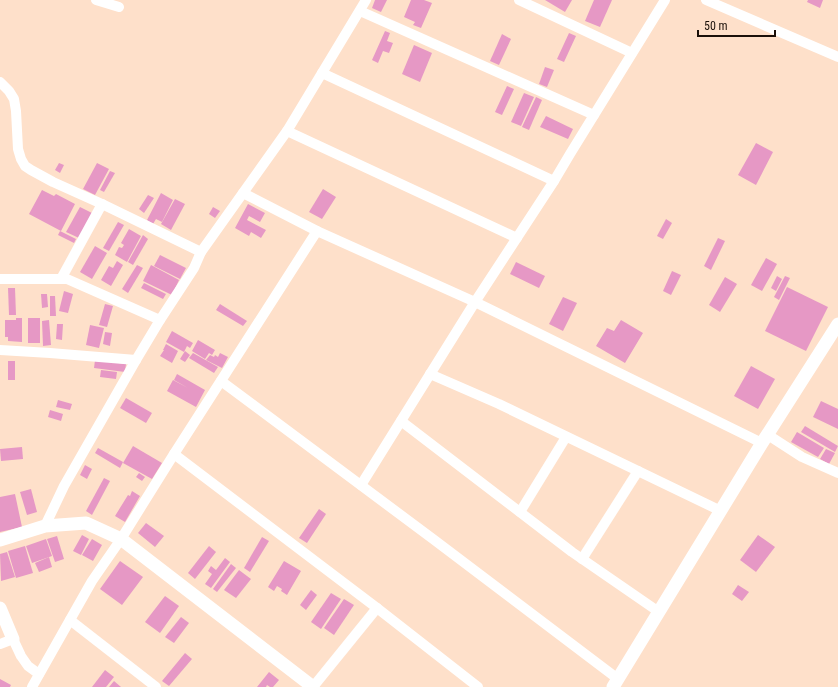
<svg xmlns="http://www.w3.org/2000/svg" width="838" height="687" font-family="'Roboto Condensed',sans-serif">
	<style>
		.building { fill: #e698c5 }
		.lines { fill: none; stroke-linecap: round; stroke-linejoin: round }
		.minor { stroke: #fff; stroke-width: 10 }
		.tertiary { stroke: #fff; stroke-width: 13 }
	</style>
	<rect width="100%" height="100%" fill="#fee0ca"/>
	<g class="building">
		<polygon points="375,0 387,0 381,12 372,8"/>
		<polygon points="411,0 424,0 432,3 421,28 413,25 415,22 404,17"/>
		<polygon points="545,0 572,0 565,12"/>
		<polygon points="594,0 612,0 600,27 585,21"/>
		<polygon points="808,0 823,0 820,8 807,2"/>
		<polygon points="385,31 390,33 387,41 393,43 389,53 383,51 378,63 372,60"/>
		<polygon points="569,33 576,36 564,62 557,59"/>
		<polygon points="502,34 511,39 499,65 490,61"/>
		<polygon points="414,45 432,53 420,82 402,74"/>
		<polygon points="545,67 554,70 547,87 539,84"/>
		<polygon points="507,86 514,89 502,115 495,112"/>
		<polygon points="524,93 534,97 521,126 511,122"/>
		<polygon points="536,97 542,100 529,130 522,127"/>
		<polygon points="546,116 573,129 568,139 540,127"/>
		<polygon points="756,143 773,152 756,185 738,175"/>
		<polygon points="59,163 64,165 60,173 55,170"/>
		<polygon points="97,163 109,169 95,195 83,189"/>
		<polygon points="110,171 115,173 104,192 100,190"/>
		<polygon points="323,189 336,197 322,219 309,212"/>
		<polygon points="42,190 54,196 56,194 75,204 61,231 29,214"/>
		<polygon points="161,193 173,200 162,222 156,219 153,224 147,220"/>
		<polygon points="148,195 154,198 144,213 139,209"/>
		<polygon points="175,199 185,204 171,230 161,224"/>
		<polygon points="248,204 265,213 260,222 249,216 247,220 266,230 261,238 251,232 249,236 235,228"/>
		<polygon points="80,207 92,213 79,238 66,232"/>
		<polygon points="213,207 220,211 215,218 209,214"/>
		<polygon points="666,219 672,223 663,239 657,236"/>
		<polygon points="118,222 124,225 109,251 103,248"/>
		<polygon points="129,229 141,236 127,262 115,255 119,247 122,248 124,245 121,243"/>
		<polygon points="60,231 76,239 74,243 58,235"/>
		<polygon points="143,235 148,239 133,265 128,262"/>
		<polygon points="718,238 725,241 711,270 704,266"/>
		<polygon points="95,246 107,253 92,279 80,272"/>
		<polygon points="160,255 186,268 180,279 154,266"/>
		<polygon points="766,258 777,264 762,291 751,285"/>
		<polygon points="117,261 123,265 111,286 101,280 109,266 113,268"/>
		<polygon points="516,262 545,276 539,288 510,274"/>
		<polygon points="137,265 143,268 128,293 122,289"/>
		<polygon points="151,265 179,280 172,295 143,281"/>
		<polygon points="672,271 681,275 671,295 663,291"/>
		<polygon points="777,276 782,279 776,291 771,288"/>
		<polygon points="785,276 790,278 779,300 774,297"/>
		<polygon points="725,277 737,284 720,312 709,305"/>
		<polygon points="144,283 166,294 163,299 141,288"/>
		<polygon points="787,287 828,307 806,351 765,331"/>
		<polygon points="8,288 15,288 16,315 9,315"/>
		<polygon points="64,291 73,294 68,313 59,311"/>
		<polygon points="41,294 47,294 48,307 42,308"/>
		<polygon points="50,296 55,296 56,316 50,316"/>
		<polygon points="563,297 577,303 563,331 549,324"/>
		<polygon points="105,304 113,306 107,327 99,325"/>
		<polygon points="220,304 247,321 243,326 216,310"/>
		<polygon points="16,318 22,318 22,342 8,341 8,337 5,337 5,320 16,320"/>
		<rect x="28" y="318" width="12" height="25"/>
		<polygon points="49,320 51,345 43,346 42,321"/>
		<polygon points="621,320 643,333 625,363 596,346 607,328 614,331"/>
		<polygon points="57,324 63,324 62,340 56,339"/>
		<polygon points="90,325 104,328 99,348 86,345"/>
		<polygon points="172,331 193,343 190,348 187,346 184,352 166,342"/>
		<polygon points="105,332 112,333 110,346 103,344"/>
		<polygon points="198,340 215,350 212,355 209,353 205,359 192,351"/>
		<polygon points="166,344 178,351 172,363 160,356 164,350 163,350"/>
		<polygon points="185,351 190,355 185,362 180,359"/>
		<polygon points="193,353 218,367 214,373 189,358"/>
		<polygon points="220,353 228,357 222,368 206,360 210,355 214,357 215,355 218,357"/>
		<polygon points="95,360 126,364 125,372 94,368"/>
		<rect x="8" y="361" width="7" height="19"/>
		<polygon points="751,366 775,379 758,409 734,396"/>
		<polygon points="101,370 117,372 116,379 100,377"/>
		<polygon points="177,374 205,390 196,407 167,391 173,380 188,388 174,380"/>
		<polygon points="126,398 152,413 146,423 120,408"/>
		<polygon points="58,400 72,404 70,410 56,407"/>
		<polygon points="821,401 838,409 838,429 813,417"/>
		<polygon points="50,410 63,414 61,421 48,417"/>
		<polygon points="805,426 838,446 835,452 801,432"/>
		<polygon points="797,432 824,448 818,457 791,442"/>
		<polygon points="133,446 162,463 152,479 123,463"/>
		<polygon points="22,447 23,459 1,461 0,449"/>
		<polygon points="98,448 123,462 120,468 95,453"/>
		<polygon points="826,449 835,453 829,464 820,459"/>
		<polygon points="85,465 92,469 87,479 80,475"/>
		<polygon points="139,473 145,477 142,481 136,477"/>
		<polygon points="104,478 110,481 92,515 86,511"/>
		<polygon points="31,489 37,512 27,515 20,492"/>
		<polygon points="132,491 140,496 125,522 115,516 128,495 130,496"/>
		<polygon points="15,494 22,527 0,532 0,497"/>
		<polygon points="319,509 326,514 307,543 299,538"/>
		<polygon points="146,523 164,536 155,547 138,533"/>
		<polygon points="82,535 89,539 81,555 73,551"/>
		<polygon points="758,535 775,547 756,572 740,560"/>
		<polygon points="57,536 64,559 55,562 47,539"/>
		<polygon points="262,537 269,541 250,572 244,568"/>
		<polygon points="46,539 52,556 32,563 26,546"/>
		<polygon points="92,539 102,545 93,561 82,555"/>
		<polygon points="25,546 33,573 16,578 8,551"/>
		<polygon points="209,546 216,552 195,579 188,573"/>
		<polygon points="7,552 15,577 1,581 0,554"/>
		<polygon points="49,557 52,567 39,572 35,563"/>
		<polygon points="225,558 230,562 211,588 205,584 212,574 208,571 211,566 216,570"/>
		<polygon points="120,561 143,577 122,605 100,589"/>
		<polygon points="284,561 301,571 287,595 281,591 282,589 277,586 274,591 268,587"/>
		<polygon points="231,564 236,568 217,592 213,589"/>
		<polygon points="239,570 251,579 236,598 224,590"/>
		<polygon points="738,585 749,592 742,601 732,594"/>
		<polygon points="311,590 317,595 306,610 300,605"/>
		<polygon points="331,593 341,599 321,629 311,622"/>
		<polygon points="165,596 179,606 160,633 145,622"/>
		<polygon points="344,599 354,605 334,635 324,628"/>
		<polygon points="181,617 189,623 174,643 165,637"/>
		<polygon points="185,653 192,659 169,686 162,681"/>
		<polygon points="105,670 114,677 106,687 92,687"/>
		<polygon points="269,672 279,680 273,687 270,687 267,685 266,687 257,687"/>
		<polygon points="0,679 11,685 10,687 0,687"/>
		<polygon points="114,681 121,687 109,687"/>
	</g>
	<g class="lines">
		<g class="minor">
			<polyline points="96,0 119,7"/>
			<polyline points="519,0 632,53"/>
			<polyline points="706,0 838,57"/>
			<polyline points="360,11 594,115"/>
			<polyline points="322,73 554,181"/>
			<polyline points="0,82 9,91 14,99 16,111 18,149 21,159 25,166 31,170 53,182 102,204 201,252"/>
			<polyline points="287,131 517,238"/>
			<polyline points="243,193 317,231"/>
			<polyline points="0,279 67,279 160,320"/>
			<polyline points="61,279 102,204"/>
			<polyline points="0,350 50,353 136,360"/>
			<polyline points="430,374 499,404 721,511"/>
			<polyline points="221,381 433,539 618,679"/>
			<polyline points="401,421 572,552 659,612"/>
			<polyline points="768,435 802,457 838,473"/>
			<polyline points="174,454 377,608 478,687"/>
			<polyline points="361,485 475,302 554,181 570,154 665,0"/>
			<polyline points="520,512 566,437"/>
			<polyline points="45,526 64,486 136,360 160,320 194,268 201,252 287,131 366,0"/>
			<polyline points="582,559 638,471"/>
			<polyline points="70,620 156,687"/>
			<polyline points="0,644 13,639 21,656 28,666 39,674"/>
			<polyline points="32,687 92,581 121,539 174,454 317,231 475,302 762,443"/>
			<polyline points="313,687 377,608"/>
		</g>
		<g class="tertiary">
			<polyline points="0,540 45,526 86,523 121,539 313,687"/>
			<polyline points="0,608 13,639"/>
			<polyline points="613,687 762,443 838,324"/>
		</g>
	</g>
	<path d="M698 30v6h77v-6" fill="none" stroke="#1a1009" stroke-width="2"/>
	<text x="704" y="30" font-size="12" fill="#1a1009" stroke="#fee0ca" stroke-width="3" paint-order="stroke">50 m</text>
</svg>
